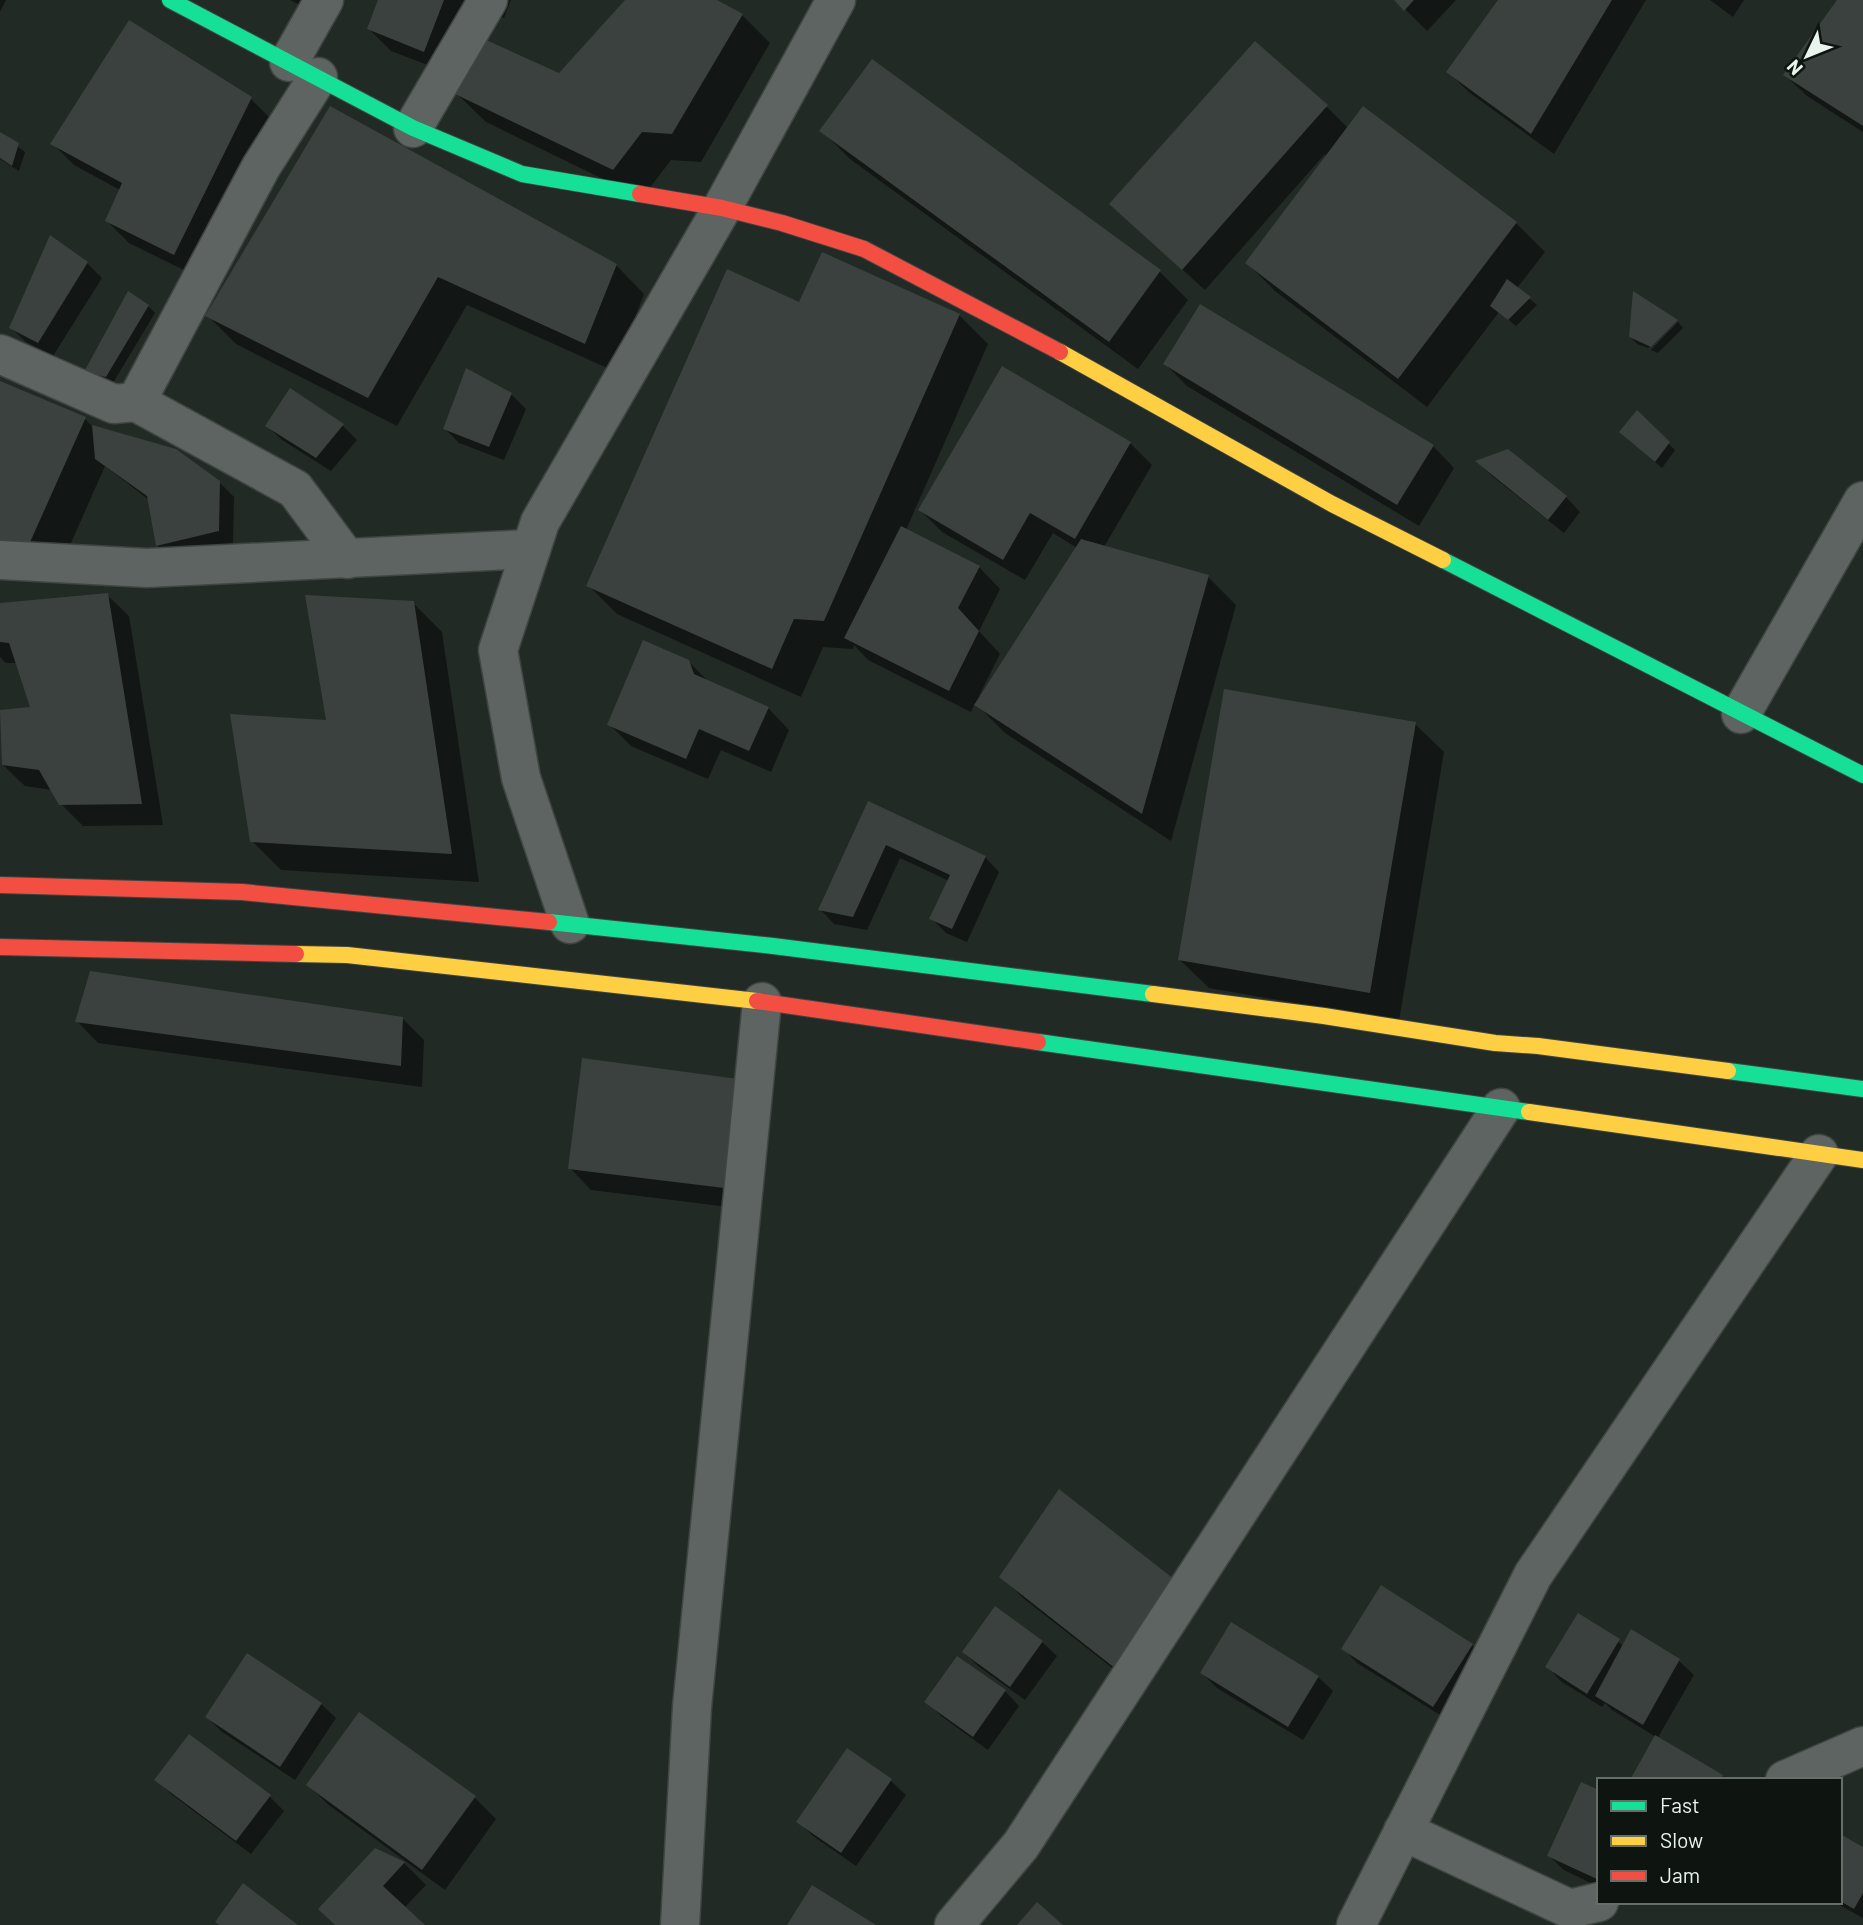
<svg xmlns="http://www.w3.org/2000/svg" width="1863" height="1925" font-family="Barlow,sans-serif">
	<style>
		.shadow { fill: #0007 }
		.building { fill: #3b413e }
		.lines { fill: none; stroke-linecap: round; stroke-linejoin: round }
		.street-casing { stroke: #3f4542; stroke-width: 41 }
		.fast-casing { stroke: #3f4542; stroke-width: 18 }
		.slow-casing { stroke: #3f4542; stroke-width: 18 }
		.jam-casing { stroke: #3f4542; stroke-width: 18 }
		.street { stroke: #5e6461; stroke-width: 38 }
		.fast { stroke: #16e098; stroke-width: 16 }
		.slow { stroke: #ffcf43; stroke-width: 16 }
		.jam { stroke: #f24e42; stroke-width: 16 }
	</style>
	<rect width="100%" height="100%" fill="#222a26"/>
	<g class="shadow">
		<polygon points="0,0 6,0 0,12"/>
		<polygon points="290,0 322,0 314,12"/>
		<polygon points="380,0 511,0 504,18 471,8 446,72 391,51 369,29"/>
		<polygon points="626,0 713,0 742,15 770,43 701,162 671,160 642,198 486,122 457,94 559,75"/>
		<polygon points="1396,0 1456,0 1427,31"/>
		<polygon points="1500,0 1646,0 1554,154 1470,93 1448,72"/>
		<polygon points="1710,0 1744,0 1733,17"/>
		<polygon points="1840,0 1863,1 1863,132 1807,96 1785,75"/>
		<polygon points="250,98 272,120 196,276 129,243 107,221 120,190 74,165 52,143"/>
		<polygon points="1327,107 1348,128 1363,108 1516,223 1545,252 1517,288 1537,305 1516,326 1499,312 1427,407 1275,291 1247,263 1327,156 1325,154 1205,290 1133,225"/>
		<polygon points="330,109 616,265 644,294 614,371 467,305 397,426 236,344 208,316"/>
		<polygon points="822,131 1159,271 1188,300 1138,369 850,159"/>
		<polygon points="0,134 25,152 19,171 0,159"/>
		<polygon points="51,238 87,263 102,278 53,356 26,342 11,328"/>
		<polygon points="800,304 959,315 988,344 906,530 979,567 1000,589 979,631 1000,654 979,696 981,697 1077,548 1053,533 1025,580 942,532 920,510 1003,368 1130,443 1152,465 1104,547 1208,577 1236,605 1171,841 1005,733 975,703 971,712 868,660 854,645 853,649 823,647 801,697 617,614 588,585"/>
		<polygon points="148,306 155,313 113,383 86,372"/>
		<polygon points="1675,320 1648,348 1637,344 1630,337"/>
		<polygon points="1678,322 1683,328 1658,353 1651,350"/>
		<polygon points="1165,364 1433,446 1454,468 1419,526 1187,386"/>
		<polygon points="0,383 85,419 93,427 219,482 234,497 233,545 172,560 157,545 149,500 105,466 56,577 0,569"/>
		<polygon points="291,390 343,426 357,440 331,471 282,440 267,426"/>
		<polygon points="511,394 526,409 504,460 459,443 445,429"/>
		<polygon points="1637,413 1675,450 1662,468 1628,439"/>
		<polygon points="1508,451 1566,497 1580,512 1564,533 1492,476 1478,462"/>
		<polygon points="107,595 129,616 163,825 83,826 61,804 52,790 25,786 3,765 32,708 18,663 6,663 0,657 0,605"/>
		<polygon points="413,603 442,632 479,882 281,870 252,841 328,722"/>
		<polygon points="688,661 709,682 768,708 789,730 771,772 721,750 708,779 631,746 609,724"/>
		<polygon points="1415,724 1444,752 1399,1021 1209,988 1180,960"/>
		<polygon points="869,803 985,857 999,872 967,942 946,933 931,918 949,881 900,858 867,930 834,924 820,909"/>
		<polygon points="402,1018 424,1040 422,1087 98,1043 77,1021"/>
		<polygon points="737,1080 745,1209 591,1190 570,1168"/>
		<polygon points="1059,1492 1139,1689 1023,1598 1001,1576"/>
		<polygon points="1578,1616 1624,1646 1632,1631 1679,1661 1694,1675 1657,1739 1726,1780 1632,1780 1656,1737 1612,1710 1605,1703 1602,1707 1562,1682 1547,1667"/>
		<polygon points="1042,1642 1057,1656 1025,1700 978,1666 964,1652"/>
		<polygon points="1472,1645 1486,1659 1448,1720 1357,1663 1343,1648"/>
		<polygon points="248,1655 321,1704 336,1718 295,1780 221,1731 207,1717"/>
		<polygon points="1202,1673 1318,1677 1333,1691 1303,1740 1217,1688"/>
		<polygon points="1005,1691 1019,1706 988,1750 941,1716 927,1701"/>
		<polygon points="848,1750 891,1781 906,1795 856,1866 813,1836 799,1822"/>
		<polygon points="157,1780 269,1796 284,1811 251,1854 171,1794"/>
		<polygon points="308,1785 474,1797 496,1819 445,1890 330,1806"/>
		<polygon points="1599,1792 1599,1887 1564,1870 1549,1856"/>
		<polygon points="1840,1836 1863,1849 1863,1918 1834,1902 1840,1902"/>
		<polygon points="375,1850 404,1863 426,1885 404,1908 423,1925 337,1925"/>
	</g>
	<g class="building">
		<polygon points="378,0 444,0 424,52 367,29"/>
		<polygon points="625,0 717,0 743,14 672,134 642,132 613,170 455,94 484,39 559,73"/>
		<polygon points="1394,0 1414,0 1404,11"/>
		<polygon points="1498,0 1612,0 1531,134 1446,72"/>
		<polygon points="1837,0 1863,0 1863,126 1783,75"/>
		<polygon points="129,20 252,97 174,255 105,221 122,183 50,144"/>
		<polygon points="1255,41 1328,105 1182,270 1109,204"/>
		<polygon points="872,59 1161,270 1109,342 819,131"/>
		<polygon points="330,106 617,264 585,344 438,277 368,398 205,316"/>
		<polygon points="1363,106 1517,222 1398,379 1245,263"/>
		<polygon points="0,132 19,143 12,166 0,158"/>
		<polygon points="50,235 88,262 38,343 9,328"/>
		<polygon points="822,252 960,314 824,621 794,619 772,669 586,586 727,269 799,302"/>
		<polygon points="1507,279 1531,297 1508,320 1490,306"/>
		<polygon points="128,291 149,305 106,377 84,372"/>
		<polygon points="1633,291 1678,320 1651,347 1629,337"/>
		<polygon points="1200,304 1434,445 1397,505 1163,364"/>
		<polygon points="1002,366 1131,442 1075,539 1030,513 1003,560 918,510"/>
		<polygon points="466,368 512,393 489,447 443,429"/>
		<polygon points="0,381 86,417 27,549 0,545"/>
		<polygon points="290,388 344,424 316,458 265,426"/>
		<polygon points="1637,410 1670,442 1655,462 1619,432"/>
		<polygon points="92,425 176,449 220,481 219,531 156,546 147,496 95,459"/>
		<polygon points="1508,449 1567,496 1548,520 1475,461"/>
		<polygon points="901,526 980,566 958,608 979,631 949,691 844,638"/>
		<polygon points="1081,539 1209,575 1142,814 974,705"/>
		<polygon points="108,593 142,804 59,805 39,770 2,765 0,710 30,707 9,643 0,642 0,603"/>
		<polygon points="305,595 414,601 452,854 250,842 230,714 326,720"/>
		<polygon points="643,640 689,660 694,674 769,707 749,751 699,729 686,759 607,725"/>
		<polygon points="1224,689 1416,722 1370,993 1178,960"/>
		<polygon points="868,801 986,856 952,929 929,919 950,875 886,845 853,917 818,910"/>
		<polygon points="90,971 403,1017 401,1066 75,1022"/>
		<polygon points="582,1058 738,1079 724,1188 568,1169"/>
		<polygon points="1059,1489 1179,1583 1116,1669 999,1577"/>
		<polygon points="1381,1585 1473,1644 1433,1707 1341,1649"/>
		<polygon points="995,1606 1043,1641 1010,1687 962,1652"/>
		<polygon points="1578,1613 1620,1639 1587,1694 1545,1667"/>
		<polygon points="1231,1622 1319,1676 1288,1727 1200,1673"/>
		<polygon points="1631,1629 1680,1659 1643,1725 1595,1696"/>
		<polygon points="247,1653 322,1703 280,1767 205,1717"/>
		<polygon points="957,1656 1006,1690 973,1737 924,1702"/>
		<polygon points="359,1712 476,1796 422,1870 306,1785"/>
		<polygon points="189,1734 271,1795 236,1841 154,1780"/>
		<polygon points="1655,1735 1723,1775 1721,1780 1630,1780"/>
		<polygon points="847,1748 892,1779 841,1853 796,1822"/>
		<polygon points="1581,1782 1599,1790 1599,1880 1547,1856"/>
		<polygon points="1840,1834 1863,1847 1863,1893 1854,1909 1840,1901"/>
		<polygon points="375,1848 405,1862 383,1886 425,1925 335,1925 318,1909"/>
		<polygon points="243,1883 298,1925 219,1925 215,1922"/>
		<polygon points="812,1885 876,1925 787,1925"/>
		<polygon points="1037,1902 1063,1925 1017,1925"/>
	</g>
	<g class="lines">
		<defs>
			<g id="street">
				<polyline points="289,62 324,0"/>
				<polyline points="318,77 261,167 136,402 295,489 347,559"/>
				<polyline points="413,128 488,0"/>
				<polyline points="0,354 114,404 136,402"/>
				<polyline points="0,560 147,568 531,549"/>
				<polyline points="1741,714 1863,501"/>
				<polyline points="570,924 521,778 498,650 540,522 722,208 836,0"/>
				<polyline points="1785,1780 1863,1746"/>
				<polyline points="1403,1831 1570,1909 1599,1902"/>
				<polyline points="680,1925 692,1707 762,1002"/>
				<polyline points="954,1925 1021,1845 1501,1108"/>
				<polyline points="1356,1925 1533,1575 1819,1154"/>
			</g>
			<g id="fast">
				<polyline points="170,0 413,128 522,174 640,194"/>
				<polyline points="1443,560 1863,775"/>
				<polyline points="549,922 773,946 1153,994"/>
				<polyline points="1038,1042 1529,1112"/>
				<polyline points="1728,1071 1863,1089"/>
			</g>
			<g id="slow">
				<polyline points="1060,352 1332,504 1443,560"/>
				<polyline points="296,954 347,955 757,1001"/>
				<polyline points="1153,994 1324,1016 1495,1043 1538,1046 1728,1071"/>
				<polyline points="1529,1112 1863,1160"/>
			</g>
			<g id="jam">
				<polyline points="640,194 722,208 782,223 864,249 1060,352"/>
				<polyline points="0,885 242,892 549,922"/>
				<polyline points="0,947 296,954"/>
				<polyline points="757,1001 1038,1042"/>
			</g>
		</defs>
		<use href="#street" class="street-casing"/>
		<use href="#fast" class="fast-casing"/>
		<use href="#slow" class="slow-casing"/>
		<use href="#jam" class="jam-casing"/>
		<use href="#street" class="street"/>
		<use href="#fast" class="fast"/>
		<use href="#slow" class="slow"/>
		<use href="#jam" class="jam"/>
	</g>
	<rect x="1597" y="1778" width="245" height="126" fill="#0e1511" stroke="#666e69" stroke-width="2"/>
	<rect x="1611" y="1801" width="35" height="10" fill="#16e098" stroke="#666e69" stroke-width="2"/>
	<text x="1660" y="1813" font-size="21" fill="#eaf4ee">Fast</text>
	<rect x="1611" y="1836" width="35" height="10" fill="#ffcf43" stroke="#666e69" stroke-width="2"/>
	<text x="1660" y="1848" font-size="21" fill="#eaf4ee">Slow</text>
	<rect x="1611" y="1871" width="35" height="10" fill="#f24e42" stroke="#666e69" stroke-width="2"/>
	<text x="1660" y="1883" font-size="21" fill="#eaf4ee">Jam</text>
	<g transform="translate(1807 56) rotate(227)" stroke="#0e1511" stroke-width="5" paint-order="stroke">
	<path d="M0-5L12 26L0 18L-12 26Z" fill="#eaf4ee"/>
	<text y="-10" font-size="19" font-weight="bold" text-anchor="middle" fill="#eaf4ee">N</text>
	</g>
</svg>
